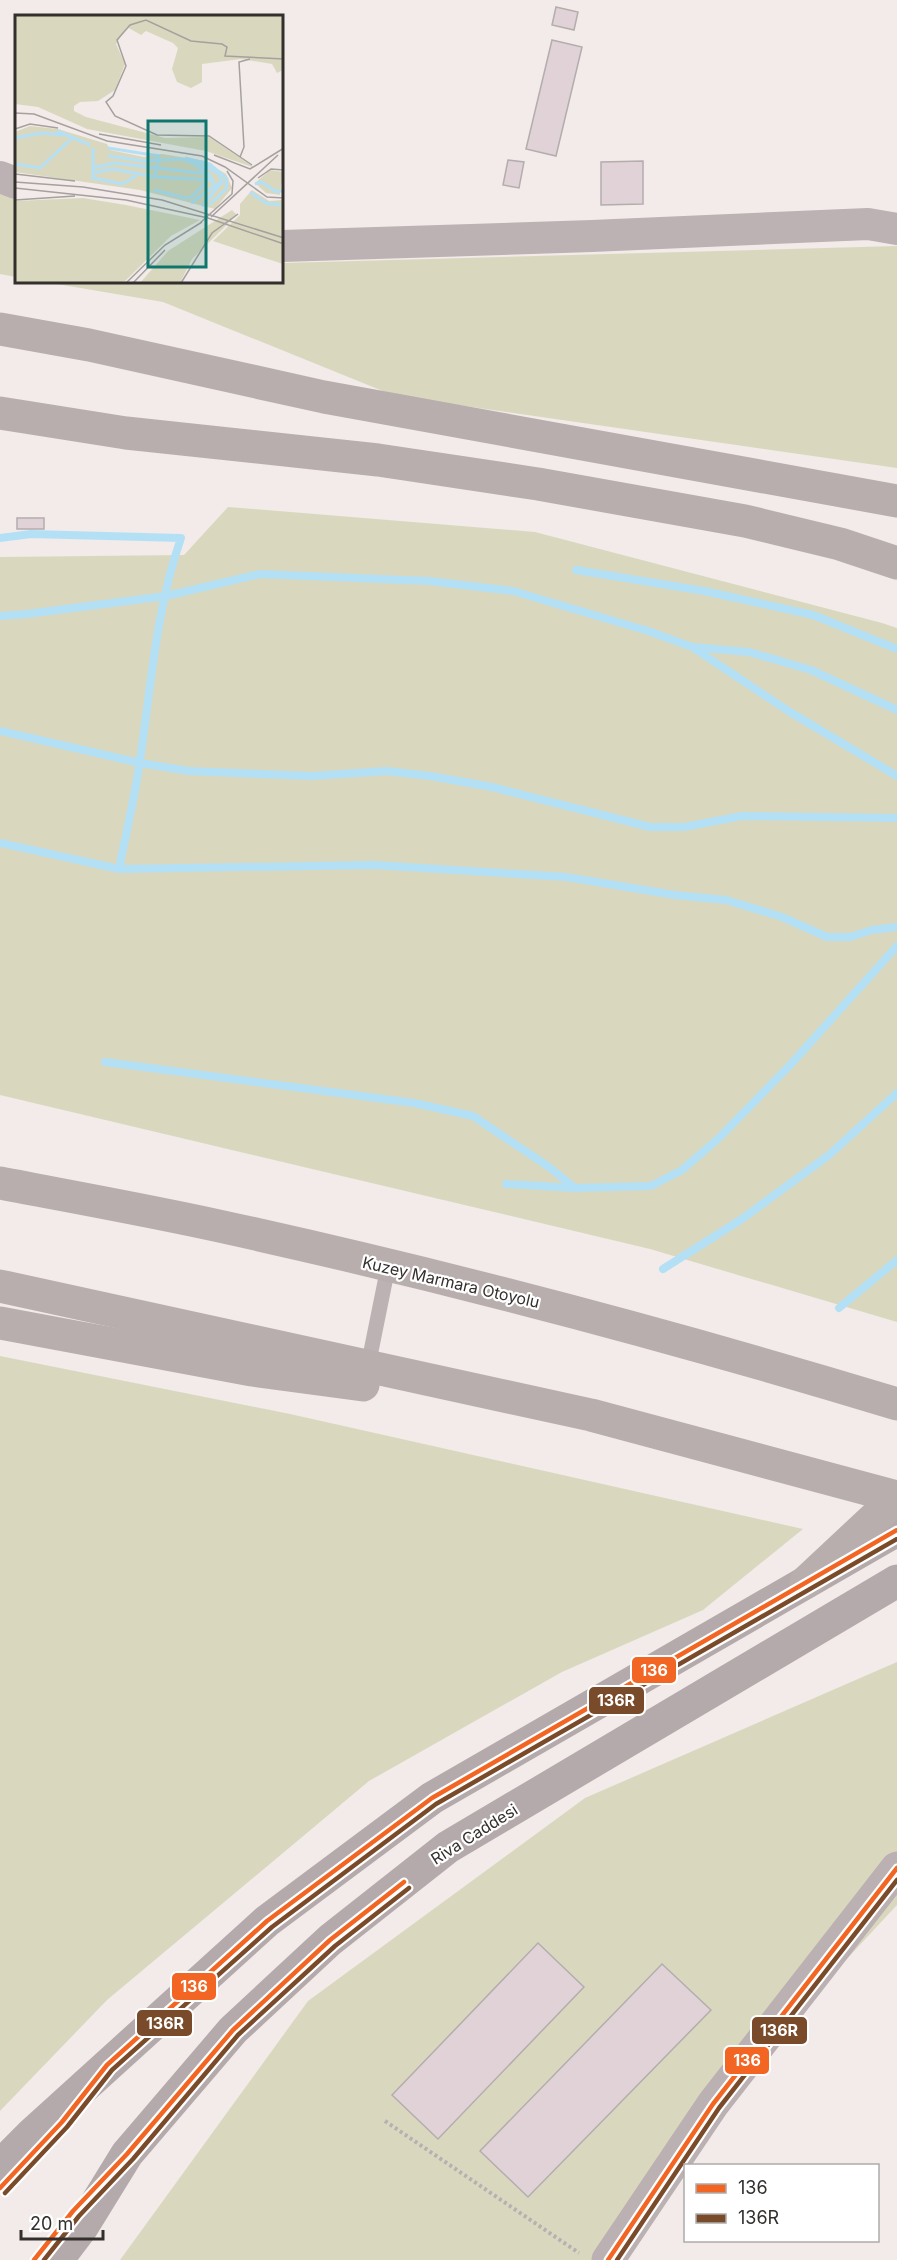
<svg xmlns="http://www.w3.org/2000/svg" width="897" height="2260" font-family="Inter,sans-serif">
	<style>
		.green { fill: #d9d8bf }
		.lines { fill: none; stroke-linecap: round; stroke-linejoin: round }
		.stream { stroke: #b4e0f6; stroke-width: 8 }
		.building { fill: #e0d2d6; stroke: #b3adae; stroke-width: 1.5 }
		.path { stroke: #b6b0b0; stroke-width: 4; stroke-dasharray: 3 3; stroke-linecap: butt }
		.service { stroke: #bcb1b3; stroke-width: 15 }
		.minor { stroke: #bcb1b3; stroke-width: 32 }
		.secondary { stroke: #bbb0b2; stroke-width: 33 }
		.primary { stroke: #b5aaab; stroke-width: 33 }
		.motorway { stroke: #b9aeae; stroke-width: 33 }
		.bus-1-casing { stroke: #fff; stroke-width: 9 }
		.bus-2-casing { stroke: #fff; stroke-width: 9 }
		.bus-1 { stroke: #f26522; stroke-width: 4.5 }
		.bus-2 { stroke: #7a4b2a; stroke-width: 4.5 }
		.labels { text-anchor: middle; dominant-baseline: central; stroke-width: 4.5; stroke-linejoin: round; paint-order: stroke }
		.street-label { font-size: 16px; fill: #332f2d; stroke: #fff }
		.inset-river { fill: none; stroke: #b4e0f6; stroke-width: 3 }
		.inset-road { fill: none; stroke: #a6a09e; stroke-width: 1.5 }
		.view { fill: #0f766e; fill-opacity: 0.15; stroke: #0f766e; stroke-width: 3 }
		.inset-edge { fill: none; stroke: #332f2d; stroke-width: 3 }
		.line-badge { stroke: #fff; stroke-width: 2 }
		.badge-label { font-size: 16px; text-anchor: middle; font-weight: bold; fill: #fff }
	</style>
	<rect width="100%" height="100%" fill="#f2ebe9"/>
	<g class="green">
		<polygon points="0,181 16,186 16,277 0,274"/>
		<polygon points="897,246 897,468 395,396 163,302 45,282 282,282 282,263"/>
		<polygon points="228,507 535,532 882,623 897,628 897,1322 650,1249 0,1095 0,557 184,555"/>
		<polygon points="0,1356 290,1414 803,1529 703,1610 562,1672 369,1781 107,2000 0,2111"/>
		<polygon points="897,1662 897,1905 686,2132 606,2260 120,2260 308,2001 585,1798"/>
	</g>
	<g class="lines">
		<g class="stream">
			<path d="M 0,538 L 31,534 L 181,538 C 156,609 151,686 140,760 C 135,796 126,833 119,869"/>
			<polyline points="576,570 704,591 813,615 897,649"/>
			<polyline points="0,616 27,614 166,596 260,574 429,581 513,591 648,631 692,647 790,712 897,776"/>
			<polyline points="692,647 749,652 811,670 897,710"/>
			<polyline points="0,731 140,763 189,771 312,776 386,771 430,776 492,787 650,827 684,827 742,816 897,818"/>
			<polyline points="0,843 119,869 374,865 566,877 675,895 726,900 782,917 827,937 850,937 872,930 897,927"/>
			<polyline points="105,1062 414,1103 473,1116 549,1167 575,1188"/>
			<polyline points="506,1184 575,1188 651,1186 682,1170 720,1137 791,1064 897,946"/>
			<polyline points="663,1269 742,1219 829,1155 897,1093"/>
			<polyline points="839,1308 897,1260"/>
		</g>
	</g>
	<g class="building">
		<polygon points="556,7 578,12 574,30 552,25"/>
		<polygon points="552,40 582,47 556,156 526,149"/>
		<polygon points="508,160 524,162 519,188 503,185"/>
		<polygon points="643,161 643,204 601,205 601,162"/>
		<rect x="17" y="518" width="27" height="11"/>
		<polygon points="538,1943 584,1987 438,2139 392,2095"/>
		<polygon points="662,1964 711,2010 528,2197 480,2151"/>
	</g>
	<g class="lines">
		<polyline class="path" points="385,2121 579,2253"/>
		<polyline class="service" points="368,1366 388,1267"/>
		<g class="minor">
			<polyline points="0,177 16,183"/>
			<polyline points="282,246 592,236 868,224 897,229"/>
		</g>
		<polyline class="secondary" points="608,2260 713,2104 897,1868"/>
		<g class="primary">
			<polyline points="0,2166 32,2134 267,1921 432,1798 897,1530"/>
			<polyline points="57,2260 82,2227 127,2154 233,2030 330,1940 448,1847 897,1581"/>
		</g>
		<g class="motorway">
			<polyline points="0,329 89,345 324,397 897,501"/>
			<polyline points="0,413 126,433 378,460 538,484 745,521 840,544 897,563"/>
			<path d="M 0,1183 C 73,1197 146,1210 219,1226 C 447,1276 673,1336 897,1404"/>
			<polyline points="0,1286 591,1415 897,1497"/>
			<polyline points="0,1323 252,1370 363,1385"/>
			<polyline points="806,1582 897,1497"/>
		</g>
		<defs>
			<g id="bus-1">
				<polyline points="0,2188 62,2122 107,2065 267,1921 432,1798 897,1530"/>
				<polyline points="34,2260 73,2211 127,2154 233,2030 330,1940 404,1882"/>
				<polyline points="608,2260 713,2104 897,1868"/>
			</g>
			<g id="bus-2">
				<polyline points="5,2193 67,2127 112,2070 272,1927 436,1804 897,1539"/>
				<polyline points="44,2260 79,2216 133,2159 238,2035 335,1946 409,1888"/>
				<polyline points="617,2260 719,2108 897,1880"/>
			</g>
		</defs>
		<use href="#bus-1" class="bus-1-casing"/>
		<use href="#bus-2" class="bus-2-casing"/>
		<use href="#bus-1" class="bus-1"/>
		<use href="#bus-2" class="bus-2"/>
	</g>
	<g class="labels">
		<g class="street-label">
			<text transform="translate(451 1282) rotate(13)">Kuzey Marmara Otoyolu</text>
			<text transform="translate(474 1834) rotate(-32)">Riva Caddesi</text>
		</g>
	</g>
	<g transform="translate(15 15)">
		<rect width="268" height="268" fill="#f2ebe9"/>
		<path d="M 0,0 L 268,0 L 268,55 L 262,58 L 257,49 L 226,44 L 187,49 L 187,67 L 176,73 L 162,67 L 157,54 L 163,33 L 158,28 L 131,16 L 126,20 L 112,12 L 101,29 L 110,49 L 100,75 L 83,86 L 65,87 L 59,91 L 59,96 L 71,102 L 150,123 L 194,122 L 240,153 L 191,136 L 72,114 L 23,92 L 0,89 ZM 15,111 L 43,114 L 92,129 L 95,135 L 129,142 L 147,139 L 190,146 L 211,159 L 217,173 L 200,194 L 125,175 L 0,157 L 0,117 ZM 255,155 L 268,157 L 265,180 L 251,178 L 240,168 ZM 237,175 L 254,186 L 268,185 L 268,249 L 198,226 L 225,200 L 225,189 ZM 68,183 L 111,190 L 185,205 L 156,221 L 108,268 L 0,268 L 0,186 ZM 217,195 L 222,200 L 177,244 L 165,268 L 125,268 L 153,236 Z" fill="#d9d8bf"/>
		<path class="inset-river" d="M 42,116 L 75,130M 0,123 L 27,118 L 48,120M 93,133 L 144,141 L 140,161M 93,141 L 129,146 L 166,144 L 194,153 L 204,159 L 207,167 L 187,191M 170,143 L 195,149 L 212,164 L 211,174 L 194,190M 178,148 L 194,159M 0,149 L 25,153 L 57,123M 78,153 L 99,148 L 194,159 L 199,169M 77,158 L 98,154 L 140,162 L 199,165M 78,163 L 107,169 L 121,161M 78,165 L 78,133M 240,169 L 246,167 L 262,177 L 269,175M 139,175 L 170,183M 235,177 L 251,188 L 266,190M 165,183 L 177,182 L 191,167M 176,188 L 207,166"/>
		<path class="inset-road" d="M 0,98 L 19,99 L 92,126 L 187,141 L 210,152 L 252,182 L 269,183M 0,114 L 15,109 L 43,113M 84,119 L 146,130M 199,140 L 235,154 L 269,133M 225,142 L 229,132 L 224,47 L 235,44M 237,150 L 194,121 L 142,120 L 100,101 L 91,87 L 98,81 L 111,51 L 102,25 L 115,10 L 131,5 L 176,26 L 207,29 L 212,32 L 210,41 L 269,44M 0,159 L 60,166M 243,163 L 256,154 L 269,155M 0,167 L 68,172 L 147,185 L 269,223M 0,173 L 111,185 L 193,203 L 269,229M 0,185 L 60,181M 196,202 L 263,140M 185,208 L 217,179 L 218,166 L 212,156M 111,268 L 150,230 L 187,207M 118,268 L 150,235M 166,268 L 197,218 L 223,199"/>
		<path class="view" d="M 133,106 L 191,106 L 191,252 L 133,252 Z"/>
		<rect width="268" height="268" class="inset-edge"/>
	</g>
	<g class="line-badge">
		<rect x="631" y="1656" width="46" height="28" rx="6" fill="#f26522"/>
		<rect x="588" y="1686" width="57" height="29" rx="6" fill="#7a4b2a"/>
		<rect x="171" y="1972" width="46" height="29" rx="6" fill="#f26522"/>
		<rect x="136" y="2009" width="57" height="28" rx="6" fill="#7a4b2a"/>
		<rect x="751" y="2016" width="57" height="29" rx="6" fill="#7a4b2a"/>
		<rect x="724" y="2046" width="46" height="29" rx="6" fill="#f26522"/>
	</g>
	<g class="badge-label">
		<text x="654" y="1676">136</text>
		<text x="616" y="1706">136R</text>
		<text x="194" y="1992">136</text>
		<text x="165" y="2029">136R</text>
		<text x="779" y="2036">136R</text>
		<text x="747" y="2066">136</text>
	</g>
	<rect x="684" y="2164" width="195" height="78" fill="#ffffff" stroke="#adacab" stroke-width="1.5"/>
	<rect x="696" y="2184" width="30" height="9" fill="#f26522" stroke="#adacab" stroke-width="1.5"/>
	<text x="738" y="2194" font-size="18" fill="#332f2d">136</text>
	<rect x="696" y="2214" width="30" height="9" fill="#7a4b2a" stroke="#adacab" stroke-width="1.5"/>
	<text x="738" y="2224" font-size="18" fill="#332f2d">136R</text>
	<path d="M21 2230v9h82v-9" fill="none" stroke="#332f2d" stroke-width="3"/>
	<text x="30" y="2230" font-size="18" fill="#332f2d" stroke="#ffffff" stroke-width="4.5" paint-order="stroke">20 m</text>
</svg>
